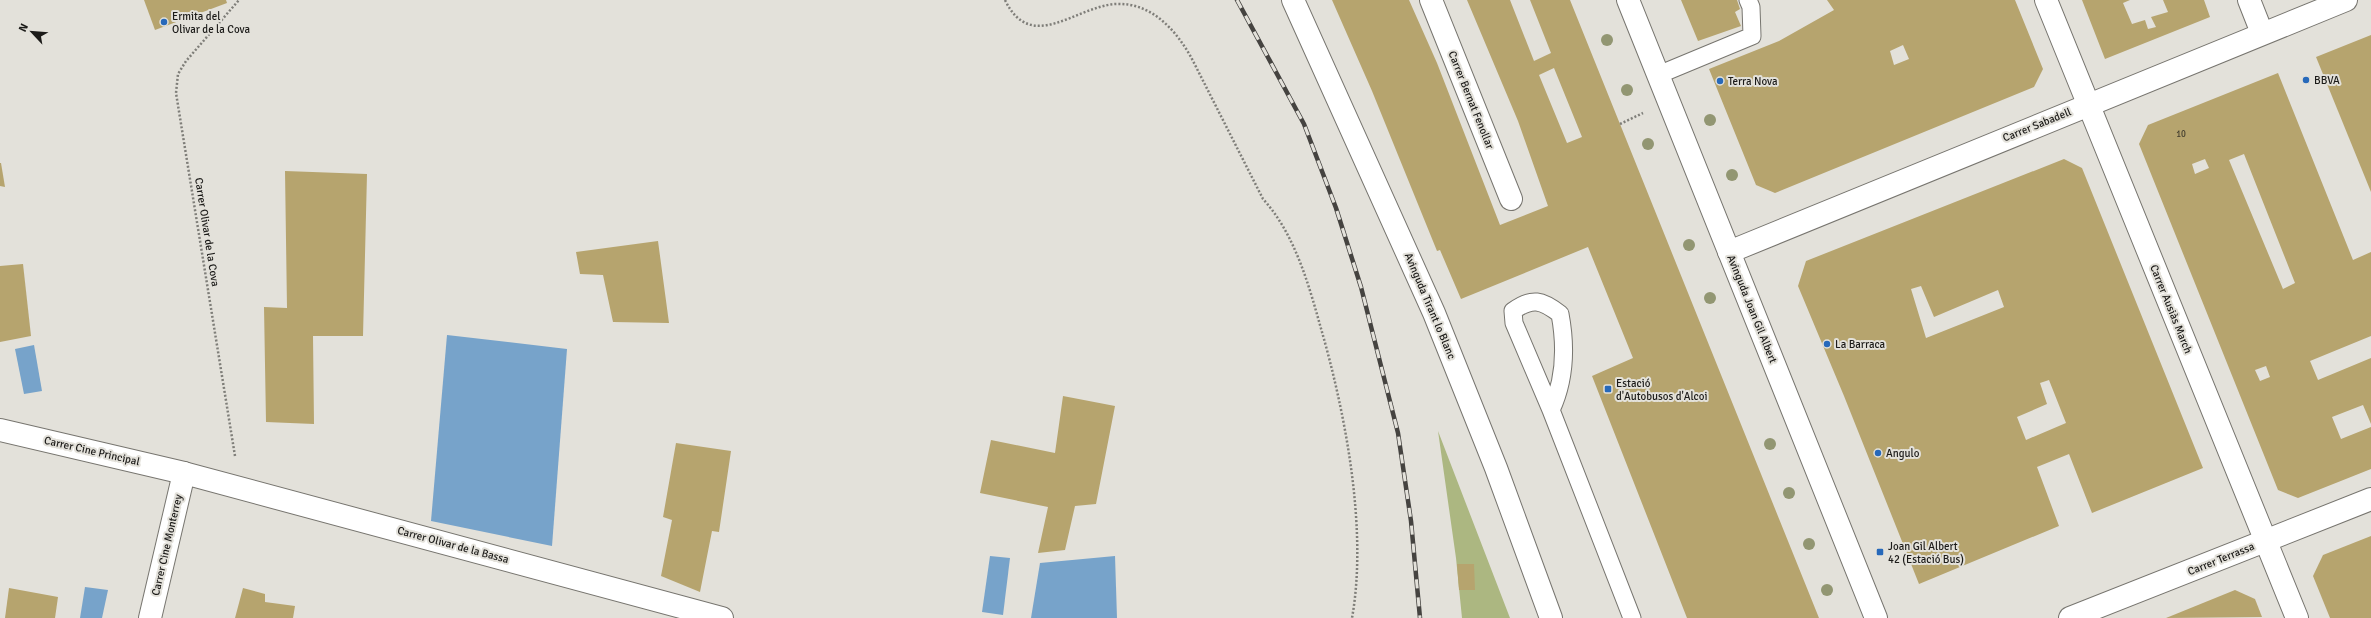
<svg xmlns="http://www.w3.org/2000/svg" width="2371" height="618" font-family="Signika,sans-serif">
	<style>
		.green { fill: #acb781 }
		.water { fill: #77a3ca }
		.building { fill: #b6a46e; fill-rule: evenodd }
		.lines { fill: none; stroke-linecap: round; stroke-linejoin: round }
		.lane-casing { stroke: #77756f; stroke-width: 19 }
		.street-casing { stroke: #77756f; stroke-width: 24 }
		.primary-casing { stroke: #77756f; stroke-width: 24 }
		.path { stroke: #7f7e79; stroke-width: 2.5; stroke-dasharray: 2 2; stroke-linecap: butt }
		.lane { stroke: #fff; stroke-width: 17 }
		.street { stroke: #fff; stroke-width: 22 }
		.primary { stroke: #fff; stroke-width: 22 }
		.rail-casing { stroke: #454340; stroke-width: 4.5 }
		.rail { stroke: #e3e1da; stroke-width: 3; stroke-dasharray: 9; stroke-linecap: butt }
		.tree { fill: #929672 }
		.poi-dot { fill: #2769ba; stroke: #e3e1da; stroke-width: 1.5 }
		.labels { text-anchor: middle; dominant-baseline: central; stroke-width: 4; stroke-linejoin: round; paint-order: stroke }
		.number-label { font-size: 9px; fill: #423d2e }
		.poi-label { font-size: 11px; fill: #1c1b19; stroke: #e3e1da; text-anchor: start }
		.street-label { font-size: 11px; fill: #1c1b19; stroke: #e3e1da }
	</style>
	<rect width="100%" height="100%" fill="#e3e1da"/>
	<polygon class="green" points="1438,431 1510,618 1462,618 1456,558"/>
	<g class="water">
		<polygon points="447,335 567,349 552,546 431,521"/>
		<polygon points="34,345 42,391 24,394 15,349"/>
		<polygon points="990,556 1010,558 1003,615 982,612"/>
		<polygon points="1115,556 1117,618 1031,618 1040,563"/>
		<polygon points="85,587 108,590 102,618 80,618"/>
	</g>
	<g class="building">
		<polygon points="144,0 226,0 227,3 155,30"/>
		<path d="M 1332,0 L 1409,0 L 1437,63 L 1500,225 L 1548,206 L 1518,121 L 1467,0 L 1510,0 L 1534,61 L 1551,53 L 1530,0 L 1570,0 L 1819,618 L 1687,618 L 1592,376 L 1633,358 L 1588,247 L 1461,299 L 1440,250 L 1437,251 L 1372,91 ZM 1554,68 L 1582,137 L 1567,143 L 1539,75 Z"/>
		<polygon points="1681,0 1737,0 1740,9 1735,12 1741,26 1698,41"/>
		<path d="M 1827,0 L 2015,0 L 2043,69 L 2034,87 L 1775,193 L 1756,185 L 1709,69 L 1779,41 L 1834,10 ZM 1903,45 L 1909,59 L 1894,65 L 1890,51 Z"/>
		<polygon points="2082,0 2130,0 2123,3 2132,24 2145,20 2148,29 2156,27 2151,17 2168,12 2163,0 2204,0 2210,17 2105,59"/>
		<polygon points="2371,35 2371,192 2316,57"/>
		<path d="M 2278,73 L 2353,260 L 2371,252 L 2371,336 L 2310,361 L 2318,380 L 2371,358 L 2371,424 L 2363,405 L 2332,417 L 2341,439 L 2371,427 L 2371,469 L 2298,498 L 2278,490 L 2139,144 L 2148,125 ZM 2244,154 L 2295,283 L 2283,289 L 2229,160 ZM 2205,159 L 2209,168 L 2195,174 L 2192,164 ZM 2266,366 L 2270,377 L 2260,381 L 2255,370 Z"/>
		<path d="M 2064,159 L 2082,168 L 2203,468 L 2092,513 L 2069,454 L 2037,467 L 2059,526 L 1919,584 L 1844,396 L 1798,286 L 1806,261 ZM 1921,286 L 1934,317 L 1998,290 L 2004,307 L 1926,338 L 1911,289 ZM 2049,380 L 2066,423 L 2026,440 L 2017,417 L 2047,404 L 2040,383 Z"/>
		<polygon points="0,163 1,163 5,187 0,186"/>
		<polygon points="285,171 367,174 363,336 313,336 314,424 266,422 264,307 287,308"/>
		<polygon points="658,241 669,323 613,322 603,275 580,274 576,252"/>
		<polygon points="23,264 31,336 0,342 0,266"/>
		<polygon points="1063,396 1115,406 1096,504 1075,506 1065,550 1038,553 1048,507 980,493 991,440 1055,453"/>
		<polygon points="676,443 731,451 719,532 712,531 700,592 661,576 672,520 663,517"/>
		<polygon points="2371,536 2371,618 2330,618 2313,576 2323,555"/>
		<polygon points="1457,564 1474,564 1475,590 1459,590"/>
		<polygon points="9,588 58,597 55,618 5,618"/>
		<polygon points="243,588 265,594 265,602 295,606 293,618 235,618"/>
		<polygon points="2235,590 2255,599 2262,617 2166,618"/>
	</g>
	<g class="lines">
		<defs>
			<g id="lane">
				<polyline points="1658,75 1752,36 1751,7 1748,0"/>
				<path d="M 1551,410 C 1565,380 1566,346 1560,314 C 1542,300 1532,297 1513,311 L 1514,323 L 1551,410 L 1632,618"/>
			</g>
			<g id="street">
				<polyline points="1431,0 1511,199"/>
				<polyline points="2046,0 2297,618"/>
				<polyline points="2249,0 2262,33"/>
				<polyline points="1729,252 2346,0"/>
				<polyline points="0,430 184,473 722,618"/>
				<polyline points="150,618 184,473"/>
				<polyline points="2070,618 2371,499"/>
			</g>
			<g id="primary">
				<polyline points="1293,0 1434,313 1496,468 1551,618"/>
				<polyline points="1628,0 1876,618"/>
			</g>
		</defs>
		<use href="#lane" class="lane-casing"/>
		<use href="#street" class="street-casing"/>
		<use href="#primary" class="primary-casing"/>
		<g class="path">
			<path d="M 1005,0 C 1031,54 1075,7 1115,4 C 1151,2 1175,29 1191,57 L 1263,199 C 1294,233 1308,282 1320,325 C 1345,411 1368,529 1352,618"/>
			<polyline points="1620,124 1643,113"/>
			<polyline points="235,456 176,93 178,74 186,61 239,0"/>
		</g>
		<use href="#lane" class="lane"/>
		<use href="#street" class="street"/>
		<use href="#primary" class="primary"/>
		<defs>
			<polyline id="rail" points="1237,0 1304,124 1336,208 1361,287 1398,433 1411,521 1420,618"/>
		</defs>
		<use href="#rail" class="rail-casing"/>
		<use href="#rail" class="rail"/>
	</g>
	<g class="tree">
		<circle cx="1607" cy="40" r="6"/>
		<circle cx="1627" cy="90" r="6"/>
		<circle cx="1710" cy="120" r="6"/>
		<circle cx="1648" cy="144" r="6"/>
		<circle cx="1732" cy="175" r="6"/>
		<circle cx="1689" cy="245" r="6"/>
		<circle cx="1710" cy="298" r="6"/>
		<circle cx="1770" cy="444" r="6"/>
		<circle cx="1789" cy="493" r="6"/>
		<circle cx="1809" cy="544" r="6"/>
		<circle cx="1827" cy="590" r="6"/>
	</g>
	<g class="poi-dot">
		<circle cx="164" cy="22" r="4"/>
		<circle cx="2306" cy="80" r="4"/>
		<circle cx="1720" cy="81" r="4"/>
		<circle cx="1827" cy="344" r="4"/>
		<rect x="1604" y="385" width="8" height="8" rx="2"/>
		<circle cx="1878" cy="453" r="4"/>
		<rect x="1876" y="548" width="8" height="8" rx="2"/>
	</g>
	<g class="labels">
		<g class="number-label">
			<text x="2181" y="134">10</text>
		</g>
		<g class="poi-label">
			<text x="172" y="16">Ermita del<tspan x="172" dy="13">Olivar de la Cova</tspan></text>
			<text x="2314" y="80">BBVA</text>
			<text x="1728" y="81">Terra Nova</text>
			<text x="1835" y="344">La Barraca</text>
			<text x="1616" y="383">Estació<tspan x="1616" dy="13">d'Autobusos d'Alcoi</tspan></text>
			<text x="1886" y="453">Angulo</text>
			<text x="1888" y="546">Joan Gil Albert<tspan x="1888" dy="13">42 (Estació Bus)</tspan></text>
		</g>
		<g class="street-label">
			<text transform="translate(1471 100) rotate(68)">Carrer Bernat Fenollar</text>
			<text transform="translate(2037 125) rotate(-22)">Carrer Sabadell</text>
			<text transform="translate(207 232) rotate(81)">Carrer Olivar de la Cova</text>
			<text transform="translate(1430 306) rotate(67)">Avinguda Tirant lo Blanc</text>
			<text transform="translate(1752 309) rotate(68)">Avinguda Joan Gil Albert</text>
			<text transform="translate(2171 309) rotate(68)">Carrer Ausiàs March</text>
			<text transform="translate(92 451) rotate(13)">Carrer Cine Principal</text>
			<text transform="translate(167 545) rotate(-77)">Carrer Cine Monterrey</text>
			<text transform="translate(453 545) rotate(15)">Carrer Olivar de la Bassa</text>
			<text transform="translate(2221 559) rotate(-22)">Carrer Terrassa</text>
		</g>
	</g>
	<g transform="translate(32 32) rotate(296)" stroke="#e3e1da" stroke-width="3" paint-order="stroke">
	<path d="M0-3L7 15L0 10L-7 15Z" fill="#1c1b19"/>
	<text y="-6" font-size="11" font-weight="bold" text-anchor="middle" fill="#1c1b19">N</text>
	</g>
</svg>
